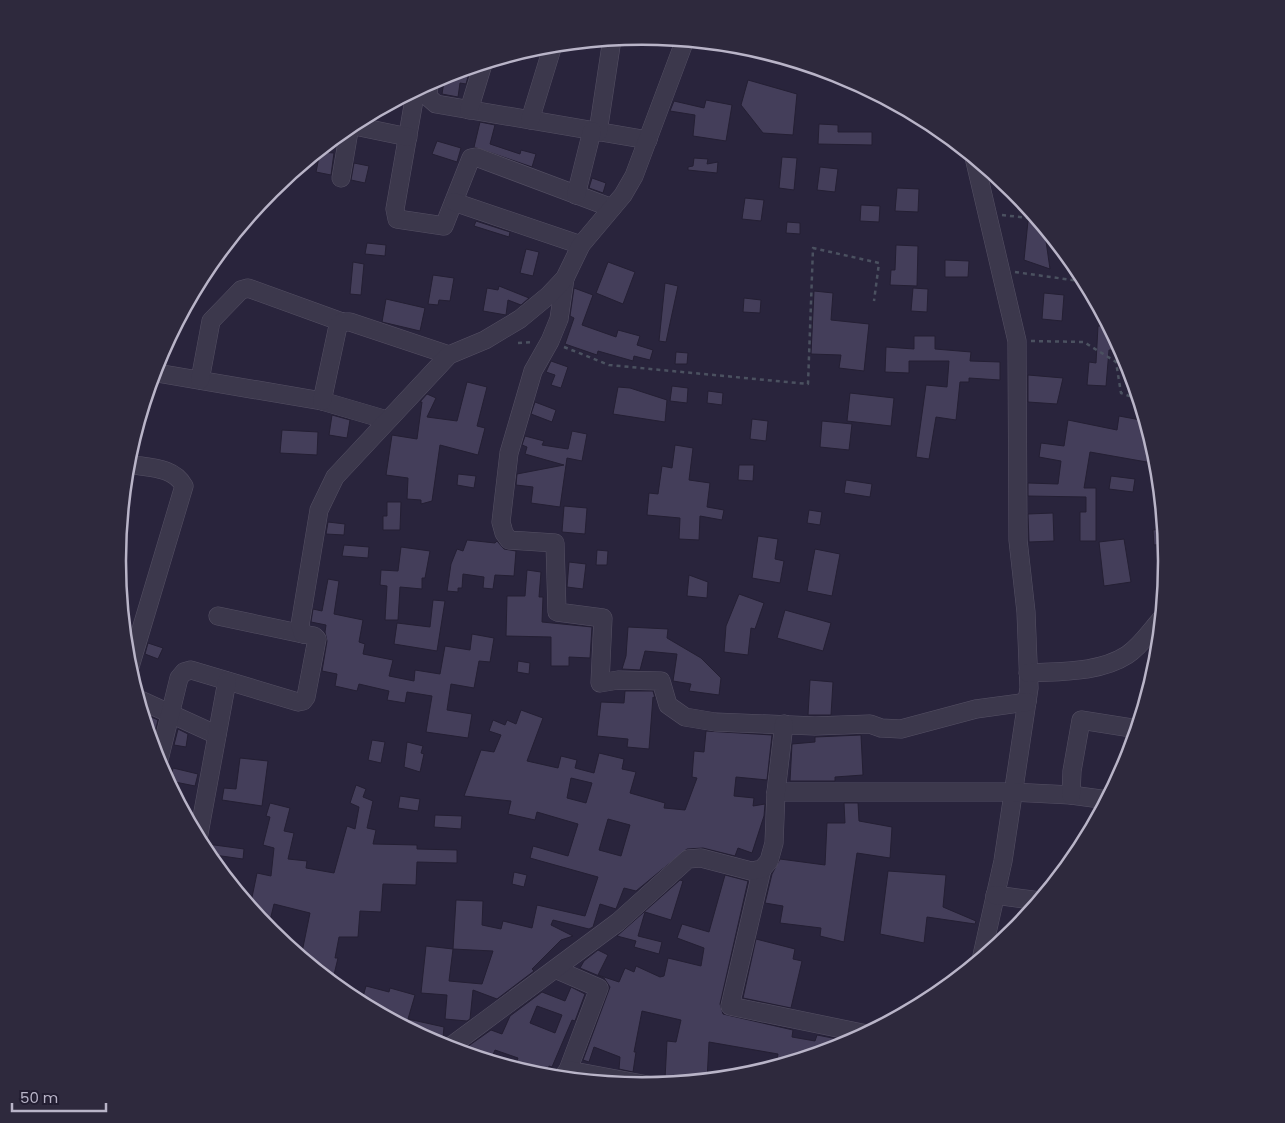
<svg xmlns="http://www.w3.org/2000/svg" width="1285" height="1123" font-family="Poppins,sans-serif">
	<style>
		.building { fill: #443e5a; stroke: #241f33; fill-rule: evenodd }
		.lines { fill: none; stroke-linecap: round; stroke-linejoin: round }
		.minor-casing { stroke: #555064; stroke-width: 19 }
		.path { stroke: #4b5160; stroke-width: 2.5; stroke-dasharray: 4 4; stroke-linecap: butt }
		.minor { stroke: #3c384c; stroke-width: 18 }
		.rim { fill: none; stroke: #b9b4c8; stroke-width: 2.5 }
	</style>
	<rect width="100%" height="100%" fill="#29243c"/>
	<g class="building">
		<polygon points="459,71 469,73 466,84 460,83 458,97 442,94 445,75"/>
		<polygon points="748,80 797,94 793,135 763,133 741,105"/>
		<polygon points="706,100 732,105 726,141 693,136 695,115 670,111 674,101 704,108"/>
		<polygon points="480,122 495,125 490,144 520,154 521,150 536,154 532,167 474,147"/>
		<polygon points="819,124 838,125 838,132 872,132 872,145 818,144"/>
		<polygon points="437,141 461,148 457,162 432,154"/>
		<polygon points="320,152 334,153 331,175 316,172"/>
		<polygon points="782,157 797,158 794,190 779,188"/>
		<polygon points="694,158 708,159 707,164 718,162 717,173 688,170 688,167 693,166"/>
		<polygon points="354,163 369,166 365,183 351,180"/>
		<polygon points="820,167 838,169 835,192 817,190"/>
		<polygon points="592,178 606,183 603,193 589,188"/>
		<polygon points="897,188 919,189 918,212 895,211"/>
		<polygon points="745,198 764,200 761,221 742,219"/>
		<polygon points="861,205 880,206 879,222 860,221"/>
		<polygon points="476,221 510,232 509,237 474,226"/>
		<polygon points="1028,221 1040,222 1044,227 1050,269 1024,260"/>
		<polygon points="787,222 800,223 800,234 786,233"/>
		<polygon points="367,243 386,245 385,256 365,254"/>
		<polygon points="896,245 918,246 917,286 890,285 891,270 895,270"/>
		<polygon points="526,249 539,252 533,276 520,273"/>
		<polygon points="945,260 969,261 968,277 945,277"/>
		<polygon points="353,262 364,264 361,295 350,294"/>
		<polygon points="608,262 635,272 623,304 596,293"/>
		<polygon points="433,275 454,278 450,301 439,300 438,305 428,304"/>
		<polygon points="665,283 678,286 666,342 659,341"/>
		<polygon points="499,286 529,298 521,305 508,300 506,315 483,311 487,288 498,290"/>
		<polygon points="574,288 593,295 582,325 616,337 618,330 640,336 637,345 653,350 650,360 634,356 633,361 598,351 597,355 565,344 574,318 570,316"/>
		<polygon points="913,288 928,289 927,312 911,311"/>
		<polygon points="814,291 833,293 831,320 869,324 864,371 839,368 841,355 811,354"/>
		<polygon points="1044,293 1064,295 1062,321 1042,319"/>
		<polygon points="744,298 761,300 760,313 743,312"/>
		<polygon points="386,299 425,308 420,331 382,322"/>
		<polygon points="1098,326 1109,326 1122,350 1109,350 1106,386 1087,385 1089,362 1096,363"/>
		<polygon points="914,336 935,336 935,349 971,352 970,361 1000,362 1000,380 969,378 969,382 960,382 956,420 936,417 929,459 916,457 926,385 947,387 949,361 909,361 909,373 885,372 886,347 914,349"/>
		<polygon points="676,352 688,353 687,364 675,364"/>
		<polygon points="551,361 568,367 561,388 551,385 555,375 546,372"/>
		<polygon points="1028,375 1063,378 1057,404 1028,402"/>
		<polygon points="467,382 487,387 477,426 485,428 478,455 440,445 432,501 421,504 421,500 407,499 408,478 386,475 392,435 417,439 422,402 420,402 427,394 436,398 427,417 457,421"/>
		<polygon points="672,386 688,388 687,403 670,401"/>
		<polygon points="618,387 630,388 667,400 665,422 613,414"/>
		<polygon points="708,391 723,393 722,405 707,403"/>
		<polygon points="850,393 894,398 891,426 847,421"/>
		<polygon points="535,402 556,410 552,422 531,414"/>
		<polygon points="332,415 350,420 347,438 329,435"/>
		<polygon points="1119,416 1146,421 1158,464 1090,452 1084,488 1096,488 1096,541 1080,541 1080,512 1086,512 1086,497 1028,496 1028,483 1058,484 1061,461 1039,457 1041,443 1064,446 1068,420 1117,430"/>
		<polygon points="752,419 768,421 766,441 750,439"/>
		<polygon points="822,421 852,424 849,450 820,447"/>
		<polygon points="282,430 318,432 317,455 280,453"/>
		<polygon points="572,431 587,434 582,461 567,458 560,507 531,503 533,487 516,485 517,474 564,465 525,454 527,447 522,445 525,436 544,441 542,445 568,449"/>
		<polygon points="675,445 693,448 689,480 710,483 707,507 724,510 722,520 700,516 699,540 679,539 680,518 647,515 649,493 658,494 662,466 672,468"/>
		<polygon points="739,465 754,465 753,481 738,480"/>
		<polygon points="458,474 476,476 474,488 457,485"/>
		<polygon points="1111,476 1135,479 1133,492 1109,489"/>
		<polygon points="846,480 872,484 870,497 844,493"/>
		<polygon points="387,502 401,502 400,530 383,530 383,516 387,516"/>
		<polygon points="564,506 587,508 585,534 562,532"/>
		<polygon points="809,510 822,512 820,525 807,523"/>
		<polygon points="1053,513 1054,541 1029,542 1028,514"/>
		<polygon points="328,522 345,524 344,535 326,534"/>
		<polygon points="1164,529 1166,544 1154,545 1153,530"/>
		<polygon points="758,536 778,539 775,559 784,561 780,583 752,578"/>
		<polygon points="1124,539 1131,582 1104,586 1099,542"/>
		<polygon points="467,540 495,543 497,541 504,549 516,551 514,576 495,575 493,589 483,588 484,577 463,574 462,588 458,588 458,592 447,591 451,564 457,549 463,551"/>
		<polygon points="344,545 369,547 368,558 342,556"/>
		<polygon points="401,547 430,551 425,578 422,578 422,589 400,587 398,620 385,620 387,586 380,585 381,570 398,571"/>
		<polygon points="815,549 840,554 832,596 807,591"/>
		<polygon points="597,550 608,551 607,565 596,565"/>
		<polygon points="569,562 586,564 583,589 567,587"/>
		<polygon points="527,570 541,572 539,597 543,597 542,622 592,627 590,658 569,657 569,666 551,666 551,637 506,636 507,596 525,596"/>
		<polygon points="689,575 708,582 707,598 687,596"/>
		<polygon points="328,579 339,581 334,614 363,620 359,642 365,644 363,654 393,660 389,676 414,681 415,670 440,674 445,646 470,650 472,634 494,638 490,662 479,661 474,688 451,684 447,710 472,714 468,738 426,732 432,696 407,692 405,703 387,700 389,691 359,684 357,691 335,686 337,674 322,671 327,641 325,632 326,625 311,622 313,609 322,611"/>
		<polygon points="739,594 764,603 755,629 751,628 748,655 724,652 726,626"/>
		<polygon points="433,600 445,601 437,651 394,644 397,623 430,627"/>
		<polygon points="785,610 831,623 823,651 777,638"/>
		<polygon points="628,627 668,629 667,638 701,658 721,678 719,695 689,691 691,684 673,681 677,654 645,651 640,670 622,669 626,656"/>
		<polygon points="148,643 163,648 158,659 145,654"/>
		<polygon points="518,661 530,663 529,674 517,672"/>
		<polygon points="810,680 833,682 831,715 808,715"/>
		<polygon points="625,691 653,691 655,698 653,697 649,749 627,747 628,739 597,736 601,702 624,703"/>
		<path d="M 521,710 L 543,718 L 527,761 L 558,768 L 561,756 L 577,760 L 575,768 L 594,773 L 599,753 L 624,759 L 622,769 L 636,772 L 630,793 L 665,803 L 664,808 L 685,810 L 697,778 L 692,777 L 694,751 L 704,752 L 706,731 L 772,735 L 767,780 L 736,777 L 734,796 L 754,798 L 753,806 L 765,804 L 764,816 L 752,853 L 738,848 L 735,856 L 703,848 L 687,849 L 636,891 L 624,888 L 616,909 L 600,904 L 593,927 L 589,929 L 553,920 L 551,925 L 573,936 L 561,940 L 532,969 L 534,971 L 497,999 L 473,990 L 470,1019 L 467,1021 L 445,1019 L 447,995 L 421,993 L 426,946 L 453,949 L 449,981 L 482,984 L 493,951 L 453,949 L 456,900 L 483,901 L 482,925 L 501,929 L 503,921 L 532,928 L 537,905 L 585,916 L 598,877 L 530,858 L 533,846 L 568,856 L 578,824 L 537,812 L 535,820 L 508,814 L 511,801 L 464,796 L 481,750 L 494,752 L 501,735 L 489,731 L 493,720 L 505,725 L 507,720 L 516,724 ZM 571,778 L 592,783 L 586,803 L 567,798 ZM 608,819 L 630,825 L 621,856 L 599,850 Z"/>
		<polygon points="142,713 158,720 153,741 151,741"/>
		<polygon points="178,729 188,734 186,747 174,745"/>
		<polygon points="861,735 863,775 835,777 835,781 790,781 792,744 815,742 815,737"/>
		<polygon points="372,740 385,742 381,763 368,760"/>
		<polygon points="407,742 423,746 421,753 424,754 420,772 404,767"/>
		<polygon points="240,758 268,761 262,806 222,800 224,788 236,789"/>
		<polygon points="173,768 198,774 195,786 170,781"/>
		<polygon points="356,785 366,789 363,797 373,801 367,828 376,830 373,844 417,845 417,849 457,850 457,863 417,862 416,885 383,884 381,912 360,911 358,937 339,937 335,958 338,958 332,983 322,974 323,969 312,966 301,957 310,913 274,904 268,929 250,907 257,873 271,876 274,848 263,845 270,817 266,816 270,803 290,808 284,831 294,833 288,859 307,861 306,868 334,873 347,826 355,829 359,807 350,803"/>
		<polygon points="400,796 420,799 418,811 398,808"/>
		<polygon points="844,803 858,803 859,821 892,827 890,858 857,853 844,942 820,936 821,928 780,923 783,906 765,903 772,874 780,859 825,865 827,823 845,823"/>
		<polygon points="435,815 462,816 461,829 434,827"/>
		<polygon points="207,844 244,849 243,859 207,854 203,848"/>
		<polygon points="888,871 946,875 943,907 976,921 975,924 927,917 924,943 880,934"/>
		<polygon points="514,872 527,875 524,887 512,884"/>
		<polygon points="725,875 748,881 720,1004 723,1014 793,1030 792,1037 815,1041 817,1035 853,1042 843,1047 776,1067 778,1054 709,1042 707,1080 685,1083 665,1079 667,1041 676,1042 681,1020 642,1011 634,1052 636,1052 633,1072 619,1069 620,1057 594,1047 589,1062 583,1060 610,987 604,978 580,968 584,961 598,950 608,955 598,975 619,982 625,968 634,972 636,966 660,977 664,976 668,958 701,966 704,948 677,938 682,924 709,932"/>
		<polygon points="680,880 683,881 671,920 645,912 638,936 662,942 659,954 634,947 636,941 617,936"/>
		<polygon points="756,939 795,949 793,959 802,961 791,1008 743,998"/>
		<polygon points="366,986 389,992 390,988 415,995 408,1019 444,1027 443,1037 409,1029 361,1004"/>
		<path d="M 571,987 L 585,994 L 575,1021 L 572,1020 L 552,1067 L 549,1066 L 546,1077 L 514,1069 L 518,1058 L 495,1050 L 490,1062 L 460,1052 L 491,1030 L 502,1034 L 510,1016 L 542,992 L 565,1001 ZM 537,1006 L 562,1015 L 555,1033 L 530,1023 Z"/>
	</g>
	<g class="lines">
		<defs>
			<g id="minor">
				<polyline points="429,83 428,97 436,104 648,140"/>
				<polyline points="414,100 395,209 397,219 444,226 471,158 476,157 612,208"/>
				<polyline points="469,110 483,64"/>
				<polyline points="530,120 553,45"/>
				<polyline points="598,132 612,39"/>
				<polyline points="974,157 1017,341 1018,540 1026,612 1029,688 1003,861 981,960"/>
				<polyline points="341,178 350,125 408,137"/>
				<polyline points="576,195 592,131"/>
				<polyline points="454,202 581,245"/>
				<polyline points="565,278 559,319 550,341 533,371 509,453 501,522 504,533 509,540 555,543 557,612 603,618 600,683 618,680 661,681 668,705 685,717 715,722 815,726 870,724 881,728 901,729 976,709 1027,702"/>
				<polyline points="153,374 157,373 322,401 387,420"/>
				<polyline points="200,380 211,321 241,290 248,288 342,322"/>
				<polyline points="322,401 338,326 342,322 350,322 449,355"/>
				<path d="M 127,464 C 148,468 173,466 184,486 L 129,670"/>
				<polyline points="218,616 303,634"/>
				<path d="M 1028,673 C 1060,671 1099,673 1127,655 C 1141,646 1151,630 1162,618"/>
				<polyline points="138,699 217,735"/>
				<polyline points="158,764 179,678 184,672 191,670 298,702 303,701 306,697 317,639 314,636 303,634 300,625 319,510 335,477 449,355 485,340 520,319 549,295 565,278 581,245 623,195 634,176 685,40"/>
				<polyline points="776,792 1013,792 1071,795 1108,800"/>
				<polyline points="1071,795 1072,771 1081,720 1138,729"/>
				<polyline points="198,839 227,681"/>
				<polyline points="762,869 730,1006 867,1034"/>
				<polyline points="995,895 1040,901"/>
				<polyline points="555,969 599,988 568,1070 561,1079"/>
				<polyline points="447,1049 618,922 688,859 701,858 751,871 762,869 769,861 774,843 776,792 784,724"/>
				<polyline points="568,1070 653,1086"/>
			</g>
		</defs>
		<use href="#minor" class="minor-casing"/>
		<g class="path">
			<polyline points="1002,215 1037,219"/>
			<polyline points="1015,272 1086,282"/>
			<polyline points="1031,341 1084,342 1116,362 1121,393 1140,400"/>
			<polyline points="518,343 532,342"/>
			<polyline points="564,347 609,365 808,384 813,248 879,263 874,301"/>
		</g>
		<use href="#minor" class="minor"/>
	</g>
	<path d="M0 0H1285V1123H0ZM126 561a516 516 0 1 1 1032 0a516 516 0 1 1-1032 0Z" fill="#2e293d" fill-rule="evenodd"/>
	<path class="rim" d="M126 561a516 516 0 1 1 1032 0a516 516 0 1 1-1032 0Z"/>
	<path d="M12 1103v8h94v-8" fill="none" stroke="#b9b4c8" stroke-width="2.5"/>
	<text x="20" y="1103" font-size="15" fill="#b9b4c8" stroke="#221d31" stroke-width="4" paint-order="stroke">50 m</text>
</svg>
